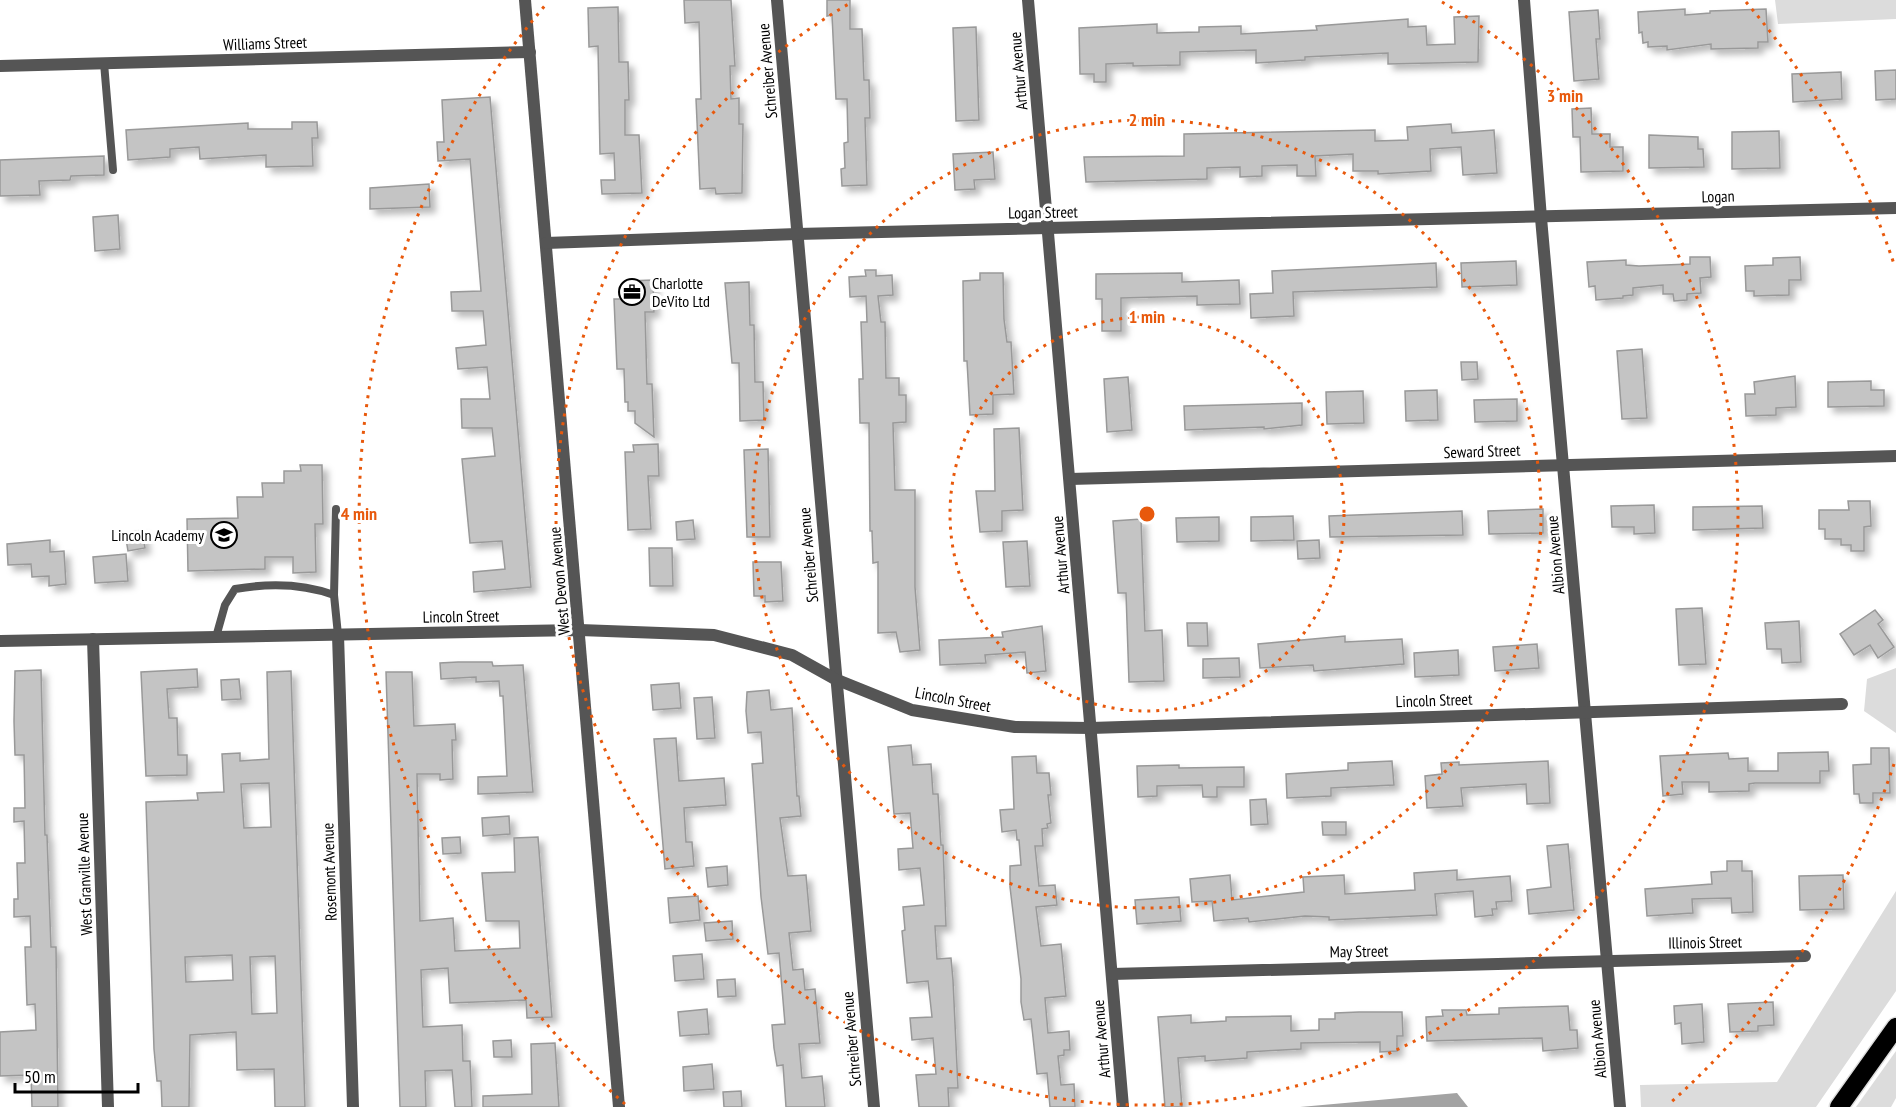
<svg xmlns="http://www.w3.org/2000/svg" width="1896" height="1107" font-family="'PT Sans Narrow',sans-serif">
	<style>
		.green { fill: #dcdcdc }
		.water { fill: #a3a3a3 }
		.building { fill: #c4c4c4; stroke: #999; stroke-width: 1.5; fill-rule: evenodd; filter: url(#shadow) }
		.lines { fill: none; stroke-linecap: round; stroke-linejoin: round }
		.motorway-casing { stroke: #dbdbdb; stroke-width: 21 }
		.service { stroke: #555; stroke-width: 8 }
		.minor { stroke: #555; stroke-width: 12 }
		.motorway { stroke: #000; stroke-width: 18 }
		.ring { fill: none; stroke: #e8590c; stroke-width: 3; stroke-dasharray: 3 6 }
		.labels { text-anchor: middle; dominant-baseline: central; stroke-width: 6; stroke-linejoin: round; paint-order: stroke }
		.street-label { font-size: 16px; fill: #000; stroke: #fff }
		.poi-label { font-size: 16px; fill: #000; stroke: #fff; text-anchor: start }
		.centre { fill: #e8590c; stroke: #fff; stroke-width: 3 }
		.ring-label { font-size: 18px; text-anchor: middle; font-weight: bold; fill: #e8590c; stroke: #fff; stroke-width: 6; stroke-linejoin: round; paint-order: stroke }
	</style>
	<defs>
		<filter id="shadow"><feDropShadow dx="5.5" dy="5.5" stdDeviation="3" flood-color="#0004"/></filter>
	</defs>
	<rect width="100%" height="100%" fill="#fff"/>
	<g class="green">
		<polygon points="1775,0 1896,0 1896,19 1778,24"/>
		<polygon points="1896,668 1896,733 1864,711 1867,679"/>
		<polygon points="1896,891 1896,991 1816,1107 1641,1107 1640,1085 1777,1082"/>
		<polygon points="1896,1051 1896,1098 1891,1107 1856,1107"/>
	</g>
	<polygon class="water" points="1457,1093 1468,1107 1300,1107"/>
	<g class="building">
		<polygon points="684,0 731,0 735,66 730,66 731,99 739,98 739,124 743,124 742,193 716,194 715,188 700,189 696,99 701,99 699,22 685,23"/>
		<polygon points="827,0 850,0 850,29 862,29 864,80 869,80 870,118 865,118 867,185 842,186 841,169 845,168 844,143 848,142 847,99 836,99 832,15 827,16"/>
		<polygon points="618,7 619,62 628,62 629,100 625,100 625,135 639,135 642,193 602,194 601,180 615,180 614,153 600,154 598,46 589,47 588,8"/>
		<polygon points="1685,9 1685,15 1710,13 1710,11 1766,9 1768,42 1758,42 1758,48 1711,49 1711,44 1667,50 1667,46 1648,47 1648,42 1643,43 1642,32 1639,33 1638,12"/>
		<polygon points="1598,10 1600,39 1596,39 1599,79 1574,81 1569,12"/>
		<polygon points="1479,16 1478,62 1388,64 1388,53 1305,57 1305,60 1256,63 1256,50 1180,52 1180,65 1133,66 1133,63 1106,64 1106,82 1094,82 1094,74 1080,74 1079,28 1157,24 1157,33 1199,32 1199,27 1241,26 1241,34 1317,30 1316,26 1408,19 1408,27 1426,26 1427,45 1455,44 1454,17"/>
		<polygon points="976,27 979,120 956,121 953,28"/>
		<polygon points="1896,70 1896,99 1876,100 1875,71"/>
		<polygon points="1841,72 1842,99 1793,102 1792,74"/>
		<polygon points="490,97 531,587 474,592 473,572 505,569 502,541 470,543 462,459 495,456 492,428 462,428 461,399 490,399 487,367 458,369 456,348 486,345 483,311 452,311 451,292 481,291 470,159 438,161 437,142 444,142 442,100"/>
		<polygon points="1591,108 1592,134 1610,134 1610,147 1623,147 1623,171 1581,172 1580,137 1573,137 1572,109"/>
		<polygon points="292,122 317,122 318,138 312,138 313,166 266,167 266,155 200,159 199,147 170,149 170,157 128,160 126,130 248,123 248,129 292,129"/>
		<polygon points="1451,124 1452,133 1494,130 1497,173 1463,175 1461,147 1430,149 1431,171 1378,174 1378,171 1353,171 1353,154 1315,156 1316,176 1297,176 1297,165 1262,166 1262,176 1240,177 1240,167 1207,168 1207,179 1086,182 1084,157 1184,156 1184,134 1375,130 1375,141 1408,140 1407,127"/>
		<polygon points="1779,131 1780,168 1732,169 1732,132"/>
		<polygon points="1649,135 1698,137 1698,149 1703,149 1704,167 1649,168"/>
		<polygon points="993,152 995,179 974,180 975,189 955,190 953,154"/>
		<polygon points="104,156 104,175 71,176 70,180 39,181 40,195 0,196 0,160"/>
		<polygon points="429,184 430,207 370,209 370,188"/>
		<polygon points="118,215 120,249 95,251 93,217"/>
		<polygon points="1690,257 1710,257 1711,277 1700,278 1701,293 1687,294 1687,300 1674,301 1673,294 1663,294 1663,285 1633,288 1633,295 1623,296 1623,298 1596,300 1595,286 1589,287 1587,262 1626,260 1626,265 1639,266 1690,264"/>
		<polygon points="1800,257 1801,280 1789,280 1789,295 1754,296 1754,291 1746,291 1745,266 1773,265 1773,258"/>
		<polygon points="1516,261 1517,285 1462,287 1461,263"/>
		<polygon points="1436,263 1437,287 1293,292 1294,316 1251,318 1250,294 1273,293 1272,271"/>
		<polygon points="865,270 876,270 876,276 892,275 893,295 878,296 881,322 885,322 886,378 899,378 899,395 906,395 906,422 893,423 895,490 915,490 915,587 920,650 900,652 896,632 878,633 878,562 873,563 872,531 870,531 869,423 860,423 859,379 863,379 861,322 867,322 866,296 850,297 849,277 866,276"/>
		<polygon points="980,273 1003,273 1004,319 1007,342 1011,342 1014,394 993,395 993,414 970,415 967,361 964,361 963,281 980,280"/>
		<polygon points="1182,273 1182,282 1239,280 1240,304 1197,305 1197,296 1121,298 1121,331 1102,331 1102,299 1096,299 1096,274"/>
		<polygon points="653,280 654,312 645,312 647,384 652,384 654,437 635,423 635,411 628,411 628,402 625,402 624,369 617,369 614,299 627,299 627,281"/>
		<polygon points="749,282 750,325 754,325 755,382 763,382 764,420 740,421 739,363 732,363 725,283"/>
		<polygon points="1642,349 1647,418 1622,419 1617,351"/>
		<polygon points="1461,362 1477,362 1478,379 1462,380"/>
		<polygon points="1795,376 1796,407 1776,408 1776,415 1746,416 1745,394 1755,394 1754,382"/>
		<polygon points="1128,377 1132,430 1107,432 1104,379"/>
		<polygon points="1871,381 1871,390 1884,390 1884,406 1828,407 1828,382"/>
		<polygon points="1437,390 1438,420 1406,421 1405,391"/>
		<polygon points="1363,391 1364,423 1327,424 1326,392"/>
		<polygon points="1517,399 1517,421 1475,422 1474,400"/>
		<polygon points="1302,403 1302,425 1264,429 1264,427 1185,430 1184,406"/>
		<polygon points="1019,428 1023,510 1002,511 1002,531 980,532 976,491 995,491 994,429"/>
		<polygon points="658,444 659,476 648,476 651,529 628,530 625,452 634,452 633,445"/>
		<polygon points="768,449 770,537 747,537 744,450"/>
		<polygon points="300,465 322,465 323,524 315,524 316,572 293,573 293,557 265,557 265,569 188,571 187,519 238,518 237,497 263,497 262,483 284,483 284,471 301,471"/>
		<polygon points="1848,501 1870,501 1871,526 1864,527 1864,551 1851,551 1851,545 1841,545 1841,539 1825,539 1825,529 1819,529 1819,510 1849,510"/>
		<polygon points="1654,505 1655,533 1634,534 1634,527 1612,527 1611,506"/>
		<polygon points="1762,506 1763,528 1693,530 1693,507"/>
		<polygon points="1543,509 1543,533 1489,534 1488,511"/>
		<polygon points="1462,511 1463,535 1330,537 1329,516"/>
		<polygon points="1293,516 1294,540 1251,541 1251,517"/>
		<polygon points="1219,517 1219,541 1177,542 1176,518"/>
		<polygon points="1141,519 1145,631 1162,630 1164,681 1129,682 1126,593 1118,593 1113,521"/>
		<polygon points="693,520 695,539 677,540 676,522"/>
		<polygon points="142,530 145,548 128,551 125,533"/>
		<polygon points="50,540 50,552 64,551 66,584 49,586 49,576 32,577 31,564 8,565 7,544"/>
		<polygon points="1319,540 1320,558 1298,559 1297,541"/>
		<polygon points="1027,541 1030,586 1006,587 1003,542"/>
		<polygon points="649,548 672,548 673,586 650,586"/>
		<polygon points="126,554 128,581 95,583 93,557"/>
		<polygon points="753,562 781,562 783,601 765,602 765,596 754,596"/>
		<polygon points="1702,608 1706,664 1679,665 1676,609"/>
		<polygon points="1875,610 1883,620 1878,624 1894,647 1878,658 1870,645 1854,655 1840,634"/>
		<polygon points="1799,621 1801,662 1782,663 1781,649 1767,649 1765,623"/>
		<polygon points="1187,623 1207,623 1208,646 1188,646"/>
		<polygon points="1042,626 1046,671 1027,673 1025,652 985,655 986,663 940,665 939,640 1003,637 1002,632"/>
		<polygon points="1345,636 1345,642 1402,639 1404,664 1314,671 1313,665 1260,668 1258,644"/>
		<polygon points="1537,644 1539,668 1495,671 1493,647"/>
		<polygon points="1458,650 1459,675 1415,677 1414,653"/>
		<polygon points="1239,658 1240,677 1203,678 1203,659"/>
		<polygon points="458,662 492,662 493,666 523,665 533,792 478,794 478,777 507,776 503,696 500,696 499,681 476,682 476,677 441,679 440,663"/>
		<polygon points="197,669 198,687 167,689 169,718 177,718 178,755 187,755 187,775 146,776 141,672"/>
		<polygon points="41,670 45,835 47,835 51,947 56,947 58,1107 32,1107 31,1075 0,1076 0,1032 36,1030 35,1004 27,1005 25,947 31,947 30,916 14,917 14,899 18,899 17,863 25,863 24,821 14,822 14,808 25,808 24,755 15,755 14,721 15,671"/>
		<path d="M 291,671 L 305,1107 L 275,1107 L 274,1069 L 237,1070 L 236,1032 L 190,1035 L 189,1107 L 162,1107 L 161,1081 L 157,1081 L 154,1049 L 146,802 L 198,800 L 197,793 L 224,792 L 222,754 L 240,753 L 240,761 L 269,759 L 267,672 ZM 269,783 L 271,827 L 244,828 L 241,784 ZM 232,955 L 233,980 L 186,982 L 185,957 ZM 275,956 L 277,1013 L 252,1014 L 250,957 Z"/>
		<polygon points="386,672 412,672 414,726 455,724 456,740 452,740 453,779 440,780 440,774 417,774 420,921 453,918 455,951 520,948 519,921 486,921 482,873 515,872 514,838 538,837 552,1017 527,1018 526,1000 450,1003 448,968 421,970 423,1027 462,1025 463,1061 470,1061 472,1107 455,1107 452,1070 425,1071 426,1107 400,1107"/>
		<polygon points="239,679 241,699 222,700 221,680"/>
		<polygon points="679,683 681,708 653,710 651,685"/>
		<polygon points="769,690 771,710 792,708 797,796 799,796 801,816 780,818 788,876 806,875 811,931 789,933 793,970 803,969 805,990 815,989 820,1043 799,1044 802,1078 822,1076 825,1107 786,1107 783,1065 777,1066 774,1048 772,1025 785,1024 779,953 768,954 761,897 752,764 763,763 761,732 748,733 746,711 747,692"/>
		<polygon points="712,697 715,738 697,739 694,698"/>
		<polygon points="676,738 679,781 724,778 726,805 684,808 686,842 692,842 694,866 665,869 654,739"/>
		<polygon points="911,745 913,765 931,764 933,794 938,794 941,845 943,845 946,926 935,926 937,959 951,958 953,980 958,1088 948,1088 949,1107 919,1107 916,1075 936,1074 933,1038 912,1040 910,1018 932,1017 928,981 907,983 902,931 905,930 903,907 924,905 920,868 899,870 898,849 913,848 910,813 894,814 888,747"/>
		<polygon points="1871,748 1889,748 1890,793 1873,793 1873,803 1860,803 1859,794 1854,794 1853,765 1871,764"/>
		<polygon points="1828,752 1829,771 1820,771 1820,783 1755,783 1749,784 1749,791 1709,792 1709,782 1682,782 1683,794 1663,796 1660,756 1728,753 1729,759 1748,758 1748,771 1778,771 1778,753"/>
		<polygon points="1036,756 1037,773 1049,773 1051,795 1048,795 1051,823 1047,824 1048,828 1042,829 1043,846 1035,846 1039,886 1055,885 1057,905 1036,907 1041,946 1061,944 1066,996 1045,998 1048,1033 1069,1031 1070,1050 1064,1050 1064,1055 1058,1056 1061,1085 1074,1084 1075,1107 1050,1107 1047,1073 1037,1074 1031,1019 1024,1020 1021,1002 1021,979 1010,887 1010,866 1021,865 1019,840 1017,840 1016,830 1002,832 1000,810 1014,809 1012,757"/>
		<polygon points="1392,761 1394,785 1331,788 1331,796 1287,798 1286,774 1348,770 1348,763"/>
		<polygon points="1548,761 1550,803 1527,804 1526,784 1461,788 1463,806 1427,808 1425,776 1442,774 1441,763 1459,762 1459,765"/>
		<polygon points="1179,765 1179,768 1244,767 1244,787 1217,787 1217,797 1203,797 1202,785 1157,786 1157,796 1138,797 1137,766"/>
		<polygon points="1266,799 1268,824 1251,825 1250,800"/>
		<polygon points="509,816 510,834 483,836 482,818"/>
		<polygon points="1322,822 1346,822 1346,835 1323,835"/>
		<polygon points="460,837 461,853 443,854 442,838"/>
		<polygon points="1568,844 1574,910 1529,914 1527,890 1551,887 1547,846"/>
		<polygon points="1727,861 1742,861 1742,871 1752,871 1753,912 1732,913 1731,898 1692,899 1693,913 1647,916 1645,889 1712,884 1711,872 1727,871"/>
		<polygon points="727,866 728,885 708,887 706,868"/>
		<polygon points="1457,870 1457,880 1510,876 1512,901 1496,902 1497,909 1492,909 1493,915 1475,917 1473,891 1435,894 1437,915 1329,920 1329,917 1305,916 1249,922 1248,918 1214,921 1212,901 1192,902 1190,879 1230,875 1232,900 1304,892 1303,877 1344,875 1345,894 1415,890 1414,873"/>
		<polygon points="1843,875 1844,909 1800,910 1799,876"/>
		<polygon points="698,896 700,920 670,923 668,898"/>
		<polygon points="1179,897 1181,921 1137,924 1135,900"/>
		<polygon points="732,921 733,939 706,941 704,923"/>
		<polygon points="702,954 704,979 675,981 673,956"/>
		<polygon points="735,979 736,996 718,997 717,980"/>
		<polygon points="1773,1002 1774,1025 1758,1026 1758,1031 1730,1032 1728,1004"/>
		<polygon points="1702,1004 1704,1042 1682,1044 1681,1023 1675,1024 1674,1006"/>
		<polygon points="1568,1006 1570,1030 1577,1030 1578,1048 1543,1051 1542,1038 1427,1041 1426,1017 1443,1016 1442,1010 1466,1010 1467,1015 1499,1014 1499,1008"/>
		<polygon points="707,1009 709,1034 680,1036 678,1012"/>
		<polygon points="1359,1012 1402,1012 1403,1036 1397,1036 1397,1051 1380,1052 1380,1042 1301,1043 1301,1049 1247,1052 1247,1058 1205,1061 1205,1056 1178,1058 1182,1107 1165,1107 1158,1017 1191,1015 1191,1023 1226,1021 1226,1017 1291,1016 1291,1031 1319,1030 1319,1019 1335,1019 1335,1013"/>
		<polygon points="511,1040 512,1057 494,1057 493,1041"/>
		<polygon points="555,1043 559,1107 483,1107 483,1096 532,1094 531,1044"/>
		<polygon points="712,1064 714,1089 684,1091 683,1067"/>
		<polygon points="741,1091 742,1107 724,1107 723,1092"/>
	</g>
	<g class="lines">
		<defs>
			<polyline id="motorway" points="1839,1107 1896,1027"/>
		</defs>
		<use href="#motorway" class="motorway-casing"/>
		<g class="service">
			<polyline points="104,63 113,170"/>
			<polyline points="334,595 336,509"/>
			<path d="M 216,637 L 225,605 L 235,589 C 269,583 301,583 334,595 L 338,635"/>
		</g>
		<g class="minor">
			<polyline points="525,0 619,1107"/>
			<polyline points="777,0 874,1107"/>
			<polyline points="1028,0 1123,1107"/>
			<polyline points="1524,0 1541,218 1620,1107"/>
			<polyline points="0,66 530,52"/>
			<polyline points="546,243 797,234 1896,208"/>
			<polyline points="1070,479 1896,456"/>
			<polyline points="338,635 353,1107"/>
			<polyline points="93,639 108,1107"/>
			<polyline points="0,641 580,630 714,635 792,655 835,679 912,710 1015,727 1091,728 1842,704"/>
			<polyline points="1112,974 1805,956"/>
		</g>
		<use href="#motorway" class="motorway"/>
	</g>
	<g class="ring">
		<circle cx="1147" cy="514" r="197"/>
		<circle cx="1147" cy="514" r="394"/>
		<path d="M1442 2A591 591 0 1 1 852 2"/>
		<path d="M1894 764A788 788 0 0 1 1669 1104M625 1104A788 788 0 0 1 548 2M1746 2A788 788 0 0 1 1894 264"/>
	</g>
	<defs>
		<symbol id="office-ring" viewBox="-11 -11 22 22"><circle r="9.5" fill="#fff" stroke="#000" stroke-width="1.5"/><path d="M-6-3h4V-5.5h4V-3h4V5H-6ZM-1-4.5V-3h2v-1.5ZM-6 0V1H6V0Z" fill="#000"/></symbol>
		<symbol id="school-ring" viewBox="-11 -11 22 22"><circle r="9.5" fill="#fff" stroke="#000" stroke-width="1.5"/><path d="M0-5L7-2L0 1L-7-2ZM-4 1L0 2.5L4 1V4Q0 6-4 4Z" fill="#000"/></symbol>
	</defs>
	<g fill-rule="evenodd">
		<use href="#office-ring" x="617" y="277" width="30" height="30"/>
		<use href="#school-ring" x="209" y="520" width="30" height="30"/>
	</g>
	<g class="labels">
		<g class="street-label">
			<text transform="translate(265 43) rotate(-2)">Williams Street</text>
			<text transform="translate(767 71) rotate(-95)">Schreiber Avenue</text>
			<text transform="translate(1018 71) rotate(-95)">Arthur Avenue</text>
			<text transform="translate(1718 196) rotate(-2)">Logan</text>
			<text transform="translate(1043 212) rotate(-1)">Logan Street</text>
			<text transform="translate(1482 451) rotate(-2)">Seward Street</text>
			<text transform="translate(808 555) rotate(-95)">Schreiber Avenue</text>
			<text transform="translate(1060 555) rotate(-95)">Arthur Avenue</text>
			<text transform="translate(1555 555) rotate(-95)">Albion Avenue</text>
			<text transform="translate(559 581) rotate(-95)">West Devon Avenue</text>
			<text transform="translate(461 616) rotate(-1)">Lincoln Street</text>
			<text transform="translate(953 699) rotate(11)">Lincoln Street</text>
			<text transform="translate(1434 700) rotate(-2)">Lincoln Street</text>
			<text transform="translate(329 872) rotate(-92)">Rosemont Avenue</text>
			<text transform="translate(84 874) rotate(-92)">West Granville Avenue</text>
			<text transform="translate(1705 942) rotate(-1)">Illinois Street</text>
			<text transform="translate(1359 951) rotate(-1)">May Street</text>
			<text transform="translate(851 1039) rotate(-95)">Schreiber Avenue</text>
			<text transform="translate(1101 1039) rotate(-95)">Arthur Avenue</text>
			<text transform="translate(1597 1039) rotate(-95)">Albion Avenue</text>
		</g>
		<g class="poi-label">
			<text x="652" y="283">Charlotte<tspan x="652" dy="18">DeVito Ltd</tspan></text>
			<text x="204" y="535" text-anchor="end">Lincoln Academy</text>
		</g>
	</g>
	<circle cx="1147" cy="514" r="9" class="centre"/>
	<g class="ring-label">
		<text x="1565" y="102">3 min</text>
		<text x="1147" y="126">2 min</text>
		<text x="1147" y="323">1 min</text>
		<text x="359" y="520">4 min</text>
	</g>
	<path d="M15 1083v9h123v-9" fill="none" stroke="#000000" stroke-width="3"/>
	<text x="24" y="1083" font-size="18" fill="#000000" stroke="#ffffff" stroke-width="4.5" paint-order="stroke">50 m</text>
</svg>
